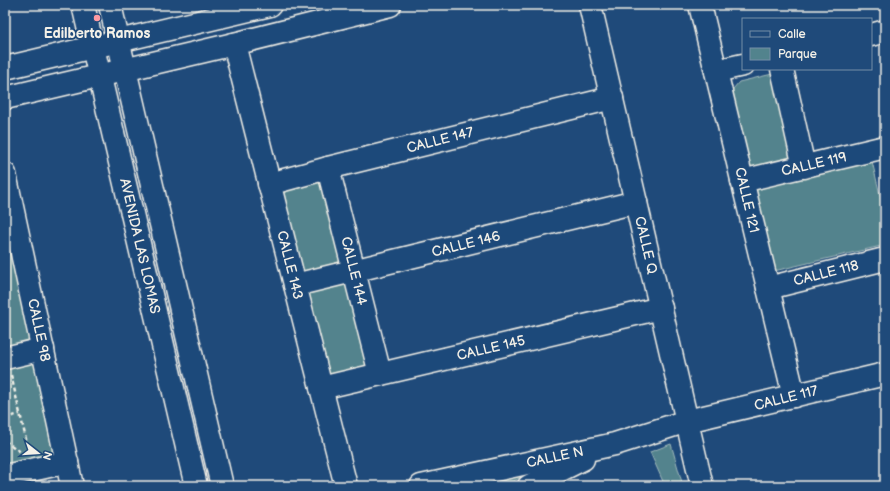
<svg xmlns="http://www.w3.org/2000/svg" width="890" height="491" font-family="'Balsamiq Sans',sans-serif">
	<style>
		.green { fill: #52838d; stroke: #a3baba }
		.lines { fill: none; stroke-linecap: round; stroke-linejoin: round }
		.minor-casing { stroke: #f4f1e8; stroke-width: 25 }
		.major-casing { stroke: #f4f1e8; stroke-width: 25 }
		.path { stroke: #f4f1e8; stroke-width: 2.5; stroke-dasharray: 4 3; stroke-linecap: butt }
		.minor { stroke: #1f4a7a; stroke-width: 22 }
		.major { stroke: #1f4a7a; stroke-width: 22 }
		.poi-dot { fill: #ff9aa2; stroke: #1f4a7a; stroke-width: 1.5 }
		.labels { text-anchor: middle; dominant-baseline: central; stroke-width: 3.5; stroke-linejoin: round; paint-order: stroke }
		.poi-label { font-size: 14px; font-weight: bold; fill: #f4f1e8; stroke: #1f4a7a }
		.street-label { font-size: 14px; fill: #f4f1e8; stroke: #1f4a7a }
	</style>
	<rect width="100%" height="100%" fill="#1f4a7a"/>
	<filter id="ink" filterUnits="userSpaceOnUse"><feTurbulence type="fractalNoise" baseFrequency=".025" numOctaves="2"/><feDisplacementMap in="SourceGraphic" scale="8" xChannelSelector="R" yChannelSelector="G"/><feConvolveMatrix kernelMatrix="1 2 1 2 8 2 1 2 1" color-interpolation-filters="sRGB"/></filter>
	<g filter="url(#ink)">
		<g class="green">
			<polygon points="773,74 796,157 751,169 732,93 733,89 739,82 768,75"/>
			<polygon points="871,157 885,216 885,245 774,271 754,184"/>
			<polygon points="322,179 345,266 302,276 280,190"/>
			<polygon points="11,252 31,342 5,348 5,253"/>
			<polygon points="349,283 370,370 323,380 303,293"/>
			<polygon points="37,357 57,455 5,467 5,365"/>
			<polygon points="671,444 683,486 665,486 650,452"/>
			<polygon points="560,460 502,486 449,486"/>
		</g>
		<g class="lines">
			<defs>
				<g id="minor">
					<polyline points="83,5 196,486"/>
					<polyline points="110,5 222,486"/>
					<polyline points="590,5 702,486"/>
					<polyline points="700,5 794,396"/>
					<polyline points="871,35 885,31"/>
					<polyline points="234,44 346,486"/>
					<polyline points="782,69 804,167"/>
					<polyline points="716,71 743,65"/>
					<polyline points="5,98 234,44 390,5"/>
					<polyline points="328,168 380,374"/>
					<polyline points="5,174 72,486"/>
					<polyline points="742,181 885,147"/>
					<polyline points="269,184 328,168 612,98"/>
					<polyline points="295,285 636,202"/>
					<polyline points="768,288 885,259"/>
					<polyline points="5,358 43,349"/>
					<polyline points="321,388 661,308"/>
					<polyline points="5,476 67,462"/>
					<polyline points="421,486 615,444 687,421 885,374"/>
					<polyline points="529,486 583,459"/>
				</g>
				<polyline id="major" points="5,68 270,5"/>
			</defs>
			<use href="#minor" class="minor-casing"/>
			<use href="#major" class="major-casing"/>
			<g class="path">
				<polyline points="11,375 29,452"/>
				<polyline points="5,418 20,414"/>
				<polyline points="5,441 22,453"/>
			</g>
			<use href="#minor" class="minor"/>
			<use href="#major" class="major"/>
		</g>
	</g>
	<circle class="poi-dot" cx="97" cy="18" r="4"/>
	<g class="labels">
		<g class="poi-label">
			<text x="97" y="33">Edilberto Ramos</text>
		</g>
		<g class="street-label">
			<text transform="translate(440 140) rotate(-14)">CALLE 147</text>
			<text transform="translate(814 164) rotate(-13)">CALLE 119</text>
			<text transform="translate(747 200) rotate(77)">CALLE 121</text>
			<text transform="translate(466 244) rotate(-14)">CALLE 146</text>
			<text transform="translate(646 245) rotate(77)">CALLE Q</text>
			<text transform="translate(140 246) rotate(77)">AVENIDA LAS LOMAS</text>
			<text transform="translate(290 265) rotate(76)">CALLE 143</text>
			<text transform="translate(354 271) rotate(76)">CALLE 144</text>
			<text transform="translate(826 273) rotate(-14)">CALLE 118</text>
			<text transform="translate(39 330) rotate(78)">CALLE 98</text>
			<text transform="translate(491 348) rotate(-13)">CALLE 145</text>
			<text transform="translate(786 398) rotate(-14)">CALLE 117</text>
			<text transform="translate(555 457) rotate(-12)">CALLE N</text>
		</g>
	</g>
	<rect width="890" height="491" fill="none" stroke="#1f4a7a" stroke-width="20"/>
	<rect x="10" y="10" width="870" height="471" fill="none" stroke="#f4f1e8" stroke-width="1.5" filter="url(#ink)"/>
	<rect x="742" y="18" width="130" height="52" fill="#1f4a7a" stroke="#748da6"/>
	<rect x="750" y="31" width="20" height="6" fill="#1f4a7a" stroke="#748da6"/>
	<text x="778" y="38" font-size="12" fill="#f4f1e8">Calle</text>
	<rect x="750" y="48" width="20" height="12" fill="#52838d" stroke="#748da6"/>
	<text x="778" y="58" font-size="12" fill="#f4f1e8">Parque</text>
	<g transform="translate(38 453) rotate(107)" stroke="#1f4a7a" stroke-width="3" paint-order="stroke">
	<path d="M0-3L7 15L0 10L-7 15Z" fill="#f4f1e8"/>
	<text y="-6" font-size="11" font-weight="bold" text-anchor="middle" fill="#f4f1e8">N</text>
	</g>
</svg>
